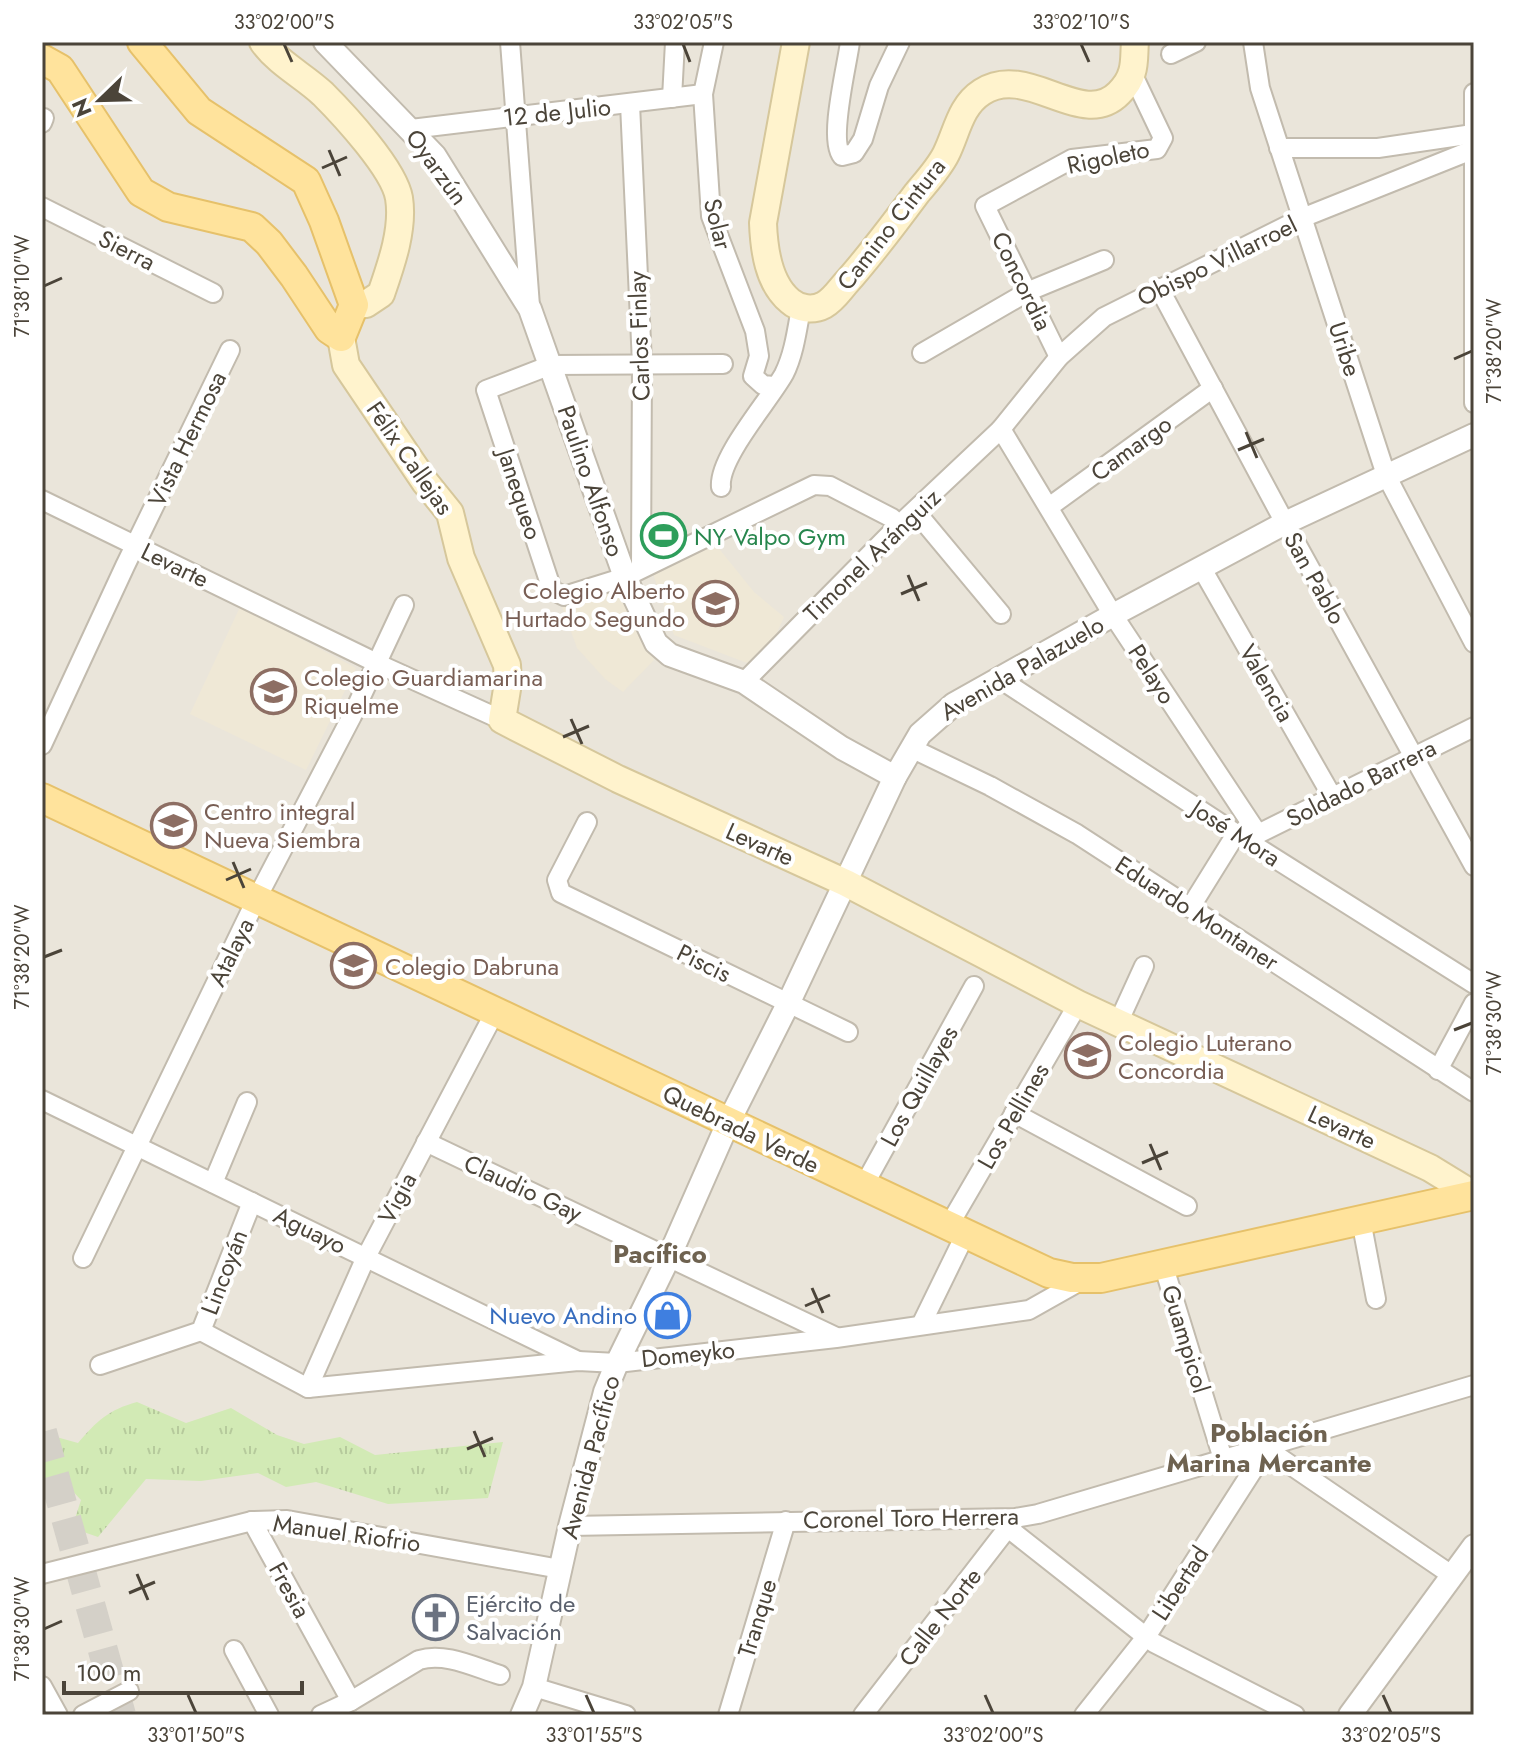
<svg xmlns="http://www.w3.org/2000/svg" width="1516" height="1757" font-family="Jost,sans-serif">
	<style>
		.residential { fill: #eae5da }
		.education { fill: #efe8d6 }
		.grass { fill: url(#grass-tufts) }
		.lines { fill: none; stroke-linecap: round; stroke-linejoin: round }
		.trunk-tunnel { stroke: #d4d0c8; stroke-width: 30; stroke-dasharray: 30 15; stroke-linecap: butt }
		.minor-casing { stroke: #c2bbae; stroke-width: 22 }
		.tertiary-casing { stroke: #c2bbae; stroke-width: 26 }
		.secondary-casing { stroke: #d6c79b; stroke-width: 30 }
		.primary-casing { stroke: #e6c16a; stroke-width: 32 }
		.minor { stroke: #fff; stroke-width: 18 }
		.tertiary { stroke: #fff; stroke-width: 22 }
		.secondary { stroke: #fff3cd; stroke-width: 26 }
		.primary { stroke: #ffe39c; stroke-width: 28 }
		.ticks { fill: none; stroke: #4b4439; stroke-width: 3 }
		.labels { text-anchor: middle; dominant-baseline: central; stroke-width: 8; stroke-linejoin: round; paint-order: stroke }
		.street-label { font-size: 24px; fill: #4b4439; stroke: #fff }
		.leisure-label { font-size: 24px; fill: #27864d; stroke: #fff; text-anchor: start }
		.education-label { font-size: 24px; fill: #785e54; stroke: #fff; text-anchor: start }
		.shop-label { font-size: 24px; fill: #366cbe; stroke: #fff; text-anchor: end }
		.worship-label { font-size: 24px; fill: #5b616d; stroke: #fff; text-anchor: start }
		.neighbourhood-label { font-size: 26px; font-weight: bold; fill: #6e6250; stroke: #fff }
		.neatline { fill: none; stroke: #4b4439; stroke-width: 3 }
		.ticks-label { font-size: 20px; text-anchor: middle; fill: #4b4439 }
	</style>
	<defs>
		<pattern id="grass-tufts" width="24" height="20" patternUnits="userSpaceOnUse" patternTransform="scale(2)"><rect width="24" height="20" fill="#d2eab5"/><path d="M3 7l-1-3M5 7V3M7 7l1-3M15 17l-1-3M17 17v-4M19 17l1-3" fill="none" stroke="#b6ca9c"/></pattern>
	</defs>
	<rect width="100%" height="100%" fill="#f6f3ec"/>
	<rect class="residential" x="42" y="42" width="1432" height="1673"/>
	<g class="education">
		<polygon points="712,540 754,592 784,617 775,637 747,663 674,635 651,568"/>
		<polygon points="619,585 654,660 623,692 605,679 577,648 560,601"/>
		<polygon points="240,607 356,668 306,770 190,714"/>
	</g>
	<path class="grass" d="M 137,1402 L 186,1423 L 231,1408 L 277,1435 L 304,1444 L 340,1437 L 375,1455 L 503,1442 L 488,1498 L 388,1504 L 316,1482 L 286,1487 L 258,1473 L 201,1481 L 146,1479 L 98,1537 L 72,1528 L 81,1500 L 65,1483 L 42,1480 L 42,1433 L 78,1443 C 97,1421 108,1410 137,1402 Z"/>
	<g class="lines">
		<polyline class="trunk-tunnel" points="42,1432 121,1715"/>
		<defs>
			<g id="minor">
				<polyline points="510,42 530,306"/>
				<polyline points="714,42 703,94 711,216 755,331 759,356 753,376 763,385 773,386"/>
				<path d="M 850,42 C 847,66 828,140 842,156 L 854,153 L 863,139 L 879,86 L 900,42"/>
				<polyline points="1253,42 1260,88 1386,475 1474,643"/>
				<polyline points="1171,54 1196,42"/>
				<polyline points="1474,93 1474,403"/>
				<polyline points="672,98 675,42"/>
				<polyline points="630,104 642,363 641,568"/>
				<polyline points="42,123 44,118"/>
				<polyline points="411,129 703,94"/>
				<polyline points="1279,148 1378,148 1473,134"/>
				<polyline points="42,207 213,293"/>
				<polyline points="1159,288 1285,523 1474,866"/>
				<polyline points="922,353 1029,291 1104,260"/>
				<polyline points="1059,357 985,206 1072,159 1157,149 1163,138 1132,73"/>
				<polyline points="723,364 551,365 486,390 552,590 564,596 625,577 814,485 830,486 892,518"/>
				<polyline points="1001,429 1113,615 1258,834"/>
				<path d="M 721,487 C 718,458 769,401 784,374 C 794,354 797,330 801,308"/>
				<polyline points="42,500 385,667 502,720"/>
				<polyline points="1049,507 1213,388"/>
				<polyline points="916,512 1001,614"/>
				<polyline points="1201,567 1333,798"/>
				<polyline points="1000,679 1252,844 1474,984"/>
				<polyline points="744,682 899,525 1001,429 1059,357 1104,317 1302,218 1472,150"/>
				<polyline points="42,745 125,566 230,350"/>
				<polyline points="911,748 990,786 1077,834 1474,1092"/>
				<polyline points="587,822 557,880 561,893 848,1032"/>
				<polyline points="1252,844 1258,834 1474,727"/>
				<polyline points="1190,908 1236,834"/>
				<polyline points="1118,1023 1144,966"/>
				<polyline points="1438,1070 1474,1003"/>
				<polyline points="42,1100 578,1361"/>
				<polyline points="1014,1113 1187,1206"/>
				<polyline points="426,1142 836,1337"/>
				<polyline points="213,1183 247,1102"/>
				<polyline points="863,1187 974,986"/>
				<polyline points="1361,1220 1376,1299"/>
				<polyline points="948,1227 1078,1004"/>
				<polyline points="83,1258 257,898 352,716 404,605"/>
				<polyline points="1163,1264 1223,1459"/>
				<polyline points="921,1325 965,1235"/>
				<polyline points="201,1331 308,1388 578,1361 617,1363 836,1338 1029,1310 1084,1279"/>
				<polyline points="100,1365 201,1331 252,1202"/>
				<polyline points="308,1388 366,1257 495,1012"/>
				<polyline points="1267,1449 1453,1576"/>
				<polyline points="252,1521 351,1701"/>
				<polyline points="570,1526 1015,1518 1038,1514 1474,1385"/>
				<polyline points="1008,1528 1154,1643 1295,1715"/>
				<polyline points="42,1574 252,1521 287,1520 560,1569"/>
				<polyline points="234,1650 269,1715"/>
				<polyline points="42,1686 58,1715"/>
				<polyline points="534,1687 626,1715"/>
				<polyline points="83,1715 129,1691"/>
				<path d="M 321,1715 L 351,1701 L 419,1660 C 445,1652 474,1667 500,1675"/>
				<polyline points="728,1715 786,1521"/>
				<polyline points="863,1715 1013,1521"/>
				<polyline points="1084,1715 1146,1637 1269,1445"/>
			</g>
			<g id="tertiary">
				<polyline points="325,42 435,156 530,309 625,577 656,643 670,655 744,682 842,748 895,777"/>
				<polyline points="522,1715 534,1687 570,1526 605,1392 617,1363 669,1257 728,1123 788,1004 895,777 920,734 954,704 1113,615 1285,523 1474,435"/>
				<polyline points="1350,1715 1474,1546"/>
			</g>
			<g id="secondary">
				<path d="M 263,42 C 279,64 304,76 323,94 C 344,115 394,169 399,198 C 404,229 391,265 381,294 L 366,304 L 354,305"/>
				<path d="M 796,42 L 763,223 C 764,249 768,283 790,301 C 799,309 813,311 824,305 C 833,300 839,291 845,284 C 871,255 894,224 917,193 C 927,181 939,168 946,154 C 957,132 960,106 982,92 C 1028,62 1082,131 1119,93 C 1125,87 1130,80 1132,72 C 1135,63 1134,52 1135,42"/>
				<polyline points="341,337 346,365 425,482 450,513 461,558 507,665 508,683 502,720 618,779 846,883 1078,1004 1430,1168 1474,1195"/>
			</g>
			<g id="primary">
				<polyline points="42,59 60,69 141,192 168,207 252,227 269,243 294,276 329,329 341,337 354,305 324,221 306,181 199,111 142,42"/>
				<polyline points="42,798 1049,1273 1072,1278 1101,1278 1474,1195"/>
			</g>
		</defs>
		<use href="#minor" class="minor-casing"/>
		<use href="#tertiary" class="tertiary-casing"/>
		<use href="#secondary" class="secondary-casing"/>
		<use href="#primary" class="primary-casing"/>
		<use href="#minor" class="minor"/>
		<use href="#tertiary" class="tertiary"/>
		<use href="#secondary" class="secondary"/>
		<use href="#primary" class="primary"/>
	</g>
	<path class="ticks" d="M 284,44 L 292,62M 683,44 L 690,62M 1081,44 L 1089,62M 329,150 L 340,176M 322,168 L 347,157M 44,286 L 62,278M 1454,359 L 1472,351M 1246,432 L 1257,458M 1238,450 L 1264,439M 908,575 L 919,601M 901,594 L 927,583M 571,719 L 582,744M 563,737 L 589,726M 233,862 L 244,888M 226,880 L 251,869M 44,957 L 62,950M 1454,1030 L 1472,1023M 1150,1144 L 1161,1170M 1142,1163 L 1168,1152M 812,1288 L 823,1313M 805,1306 L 830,1295M 474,1431 L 485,1457M 467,1449 L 493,1438M 137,1574 L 148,1600M 129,1593 L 155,1582M 44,1629 L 62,1621M 188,1695 L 196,1713M 586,1695 L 594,1713M 985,1695 L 993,1713M 1383,1695 L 1391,1713"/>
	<defs>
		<symbol id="stadium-ring" viewBox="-11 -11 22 22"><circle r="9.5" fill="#fff" stroke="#2e9e5b" stroke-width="1.5"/><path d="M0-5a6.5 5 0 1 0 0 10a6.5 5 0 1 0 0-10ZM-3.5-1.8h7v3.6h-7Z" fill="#2e9e5b"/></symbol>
		<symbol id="school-ring" viewBox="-11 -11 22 22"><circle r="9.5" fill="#fff" stroke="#8d6e63" stroke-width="1.5"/><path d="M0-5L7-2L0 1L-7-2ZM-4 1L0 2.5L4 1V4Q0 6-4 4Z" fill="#8d6e63"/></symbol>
		<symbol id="shop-ring" viewBox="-11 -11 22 22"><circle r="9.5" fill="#fff" stroke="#3f7fe0" stroke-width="1.5"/><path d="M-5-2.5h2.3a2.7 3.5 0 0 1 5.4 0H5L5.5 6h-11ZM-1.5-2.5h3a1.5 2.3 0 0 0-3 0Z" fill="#3f7fe0"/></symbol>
		<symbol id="church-ring" viewBox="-11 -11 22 22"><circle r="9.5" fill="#fff" stroke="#6b7280" stroke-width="1.5"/><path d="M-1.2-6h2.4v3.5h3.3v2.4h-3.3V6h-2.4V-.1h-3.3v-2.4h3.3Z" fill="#6b7280"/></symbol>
	</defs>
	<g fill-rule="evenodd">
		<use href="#stadium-ring" x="638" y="510" width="51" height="51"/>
		<use href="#school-ring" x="690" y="578" width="51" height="51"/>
		<use href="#school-ring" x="248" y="666" width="51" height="51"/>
		<use href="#school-ring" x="148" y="800" width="51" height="51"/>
		<use href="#school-ring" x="328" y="940" width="51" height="51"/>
		<use href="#school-ring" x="1062" y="1030" width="51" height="51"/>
		<use href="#shop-ring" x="642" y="1290" width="51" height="51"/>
		<use href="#church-ring" x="410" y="1592" width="51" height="51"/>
	</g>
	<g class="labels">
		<g class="street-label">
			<text transform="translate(557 112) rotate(-6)">12 de Julio</text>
			<text transform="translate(1108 157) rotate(-12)">Rigoleto</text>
			<text transform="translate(437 167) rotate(54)">Oyarzún</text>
			<text transform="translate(718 224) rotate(76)">Solar</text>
			<text transform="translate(891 224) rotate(-52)">Camino Cintura</text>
			<text transform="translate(127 250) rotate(27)">Sierra</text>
			<text transform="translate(1217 261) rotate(-26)">Obispo Villarroel</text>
			<text transform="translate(1022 281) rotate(64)">Concordia</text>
			<text transform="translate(639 336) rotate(-92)">Carlos Finlay</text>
			<text transform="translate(1345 349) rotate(72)">Uribe</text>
			<text transform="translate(187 439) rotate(-64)">Vista Hermosa</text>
			<text transform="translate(1131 448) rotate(-36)">Camargo</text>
			<text transform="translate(410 458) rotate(55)">Félix Callejas</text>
			<text transform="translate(591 481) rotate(71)">Paulino Alfonso</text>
			<text transform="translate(520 494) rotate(72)">Janequeo</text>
			<text transform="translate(872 555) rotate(-44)">Timonel Aránguiz</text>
			<text transform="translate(175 565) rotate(26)">Levarte</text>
			<text transform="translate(1315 578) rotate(61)">San Pablo</text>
			<text transform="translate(1022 668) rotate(-30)">Avenida Palazuelo</text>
			<text transform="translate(1152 674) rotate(57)">Pelayo</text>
			<text transform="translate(1267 683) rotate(60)">Valencia</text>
			<text transform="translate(1361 783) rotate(-27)">Soldado Barrera</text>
			<text transform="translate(1236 833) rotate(33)">José Mora</text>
			<text transform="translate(760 844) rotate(24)">Levarte</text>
			<text transform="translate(1197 913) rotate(33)">Eduardo Montaner</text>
			<text transform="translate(231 952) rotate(-64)">Atalaya</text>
			<text transform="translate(704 963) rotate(26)">Piscis</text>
			<text transform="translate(919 1086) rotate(-61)">Los Quillayes</text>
			<text transform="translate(1013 1116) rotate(-60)">Los Pellines</text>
			<text transform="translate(1342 1127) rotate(25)">Levarte</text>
			<text transform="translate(741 1129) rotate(26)">Quebrada Verde</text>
			<text transform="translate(523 1188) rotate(25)">Claudio Gay</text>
			<text transform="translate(397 1198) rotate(-62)">Vigia</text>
			<text transform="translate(310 1230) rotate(26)">Aguayo</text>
			<text transform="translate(224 1272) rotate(-69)">Lincoyán</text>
			<text transform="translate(1186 1339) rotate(73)">Guampicol</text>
			<text transform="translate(688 1354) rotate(-6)">Domeyko</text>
			<text transform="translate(590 1457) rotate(-75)">Avenida Pacífico</text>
			<text transform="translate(911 1518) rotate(-1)">Coronel Toro Herrera</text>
			<text transform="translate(347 1533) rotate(8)">Manuel Riofrio</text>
			<text transform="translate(1180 1583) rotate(-57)">Libertad</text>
			<text transform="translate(290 1590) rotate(61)">Fresia</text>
			<text transform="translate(940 1617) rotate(-52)">Calle Norte</text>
			<text transform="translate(757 1618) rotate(-73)">Tranque</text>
		</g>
		<g class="leisure-label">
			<text x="694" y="536">NY Valpo Gym</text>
		</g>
		<g class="education-label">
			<text x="685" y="590" text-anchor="end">Colegio Alberto<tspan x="685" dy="28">Hurtado Segundo</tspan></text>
			<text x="304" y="677">Colegio Guardiamarina<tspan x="304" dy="28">Riquelme</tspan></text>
			<text x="204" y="811">Centro integral<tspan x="204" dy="28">Nueva Siembra</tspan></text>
			<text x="385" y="966">Colegio Dabruna</text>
			<text x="1118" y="1042">Colegio Luterano<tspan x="1118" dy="28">Concordia</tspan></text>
		</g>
		<g class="shop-label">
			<text x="637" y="1315">Nuevo Andino</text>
		</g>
		<g class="worship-label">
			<text x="466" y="1603">Ejército de<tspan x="466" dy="28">Salvación</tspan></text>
		</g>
		<g class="neighbourhood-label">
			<text x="660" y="1254">Pacífico</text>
			<text x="1269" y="1433">Población<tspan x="1269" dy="30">Marina Mercante</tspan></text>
		</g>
	</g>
	<rect width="1516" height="1757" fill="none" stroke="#ffffff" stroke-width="88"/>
	<g transform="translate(100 100) rotate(247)" stroke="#ffffff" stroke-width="6" paint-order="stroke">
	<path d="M0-6L14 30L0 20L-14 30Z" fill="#4b4439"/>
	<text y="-12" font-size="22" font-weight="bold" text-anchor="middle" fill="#4b4439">N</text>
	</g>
	<path d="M64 1681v12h238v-12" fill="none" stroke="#4b4439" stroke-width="4"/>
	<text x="76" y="1681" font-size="24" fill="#4b4439" stroke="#ffffff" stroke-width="6" paint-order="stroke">100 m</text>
	<rect x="44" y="44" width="1428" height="1669" class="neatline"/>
	<g class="ticks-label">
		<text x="284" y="29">33°02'00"S</text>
		<text x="683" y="29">33°02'05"S</text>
		<text x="1081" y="29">33°02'10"S</text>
		<text transform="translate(22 286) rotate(-90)" y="7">71°38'10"W</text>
		<text transform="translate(1494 351) rotate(-90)" y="7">71°38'20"W</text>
		<text transform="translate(22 957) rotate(-90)" y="7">71°38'20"W</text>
		<text transform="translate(1494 1023) rotate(-90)" y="7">71°38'30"W</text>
		<text transform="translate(22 1629) rotate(-90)" y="7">71°38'30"W</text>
		<text x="196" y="1742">33°01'50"S</text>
		<text x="594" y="1742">33°01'55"S</text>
		<text x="993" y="1742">33°02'00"S</text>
		<text x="1391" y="1742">33°02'05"S</text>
	</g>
</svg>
